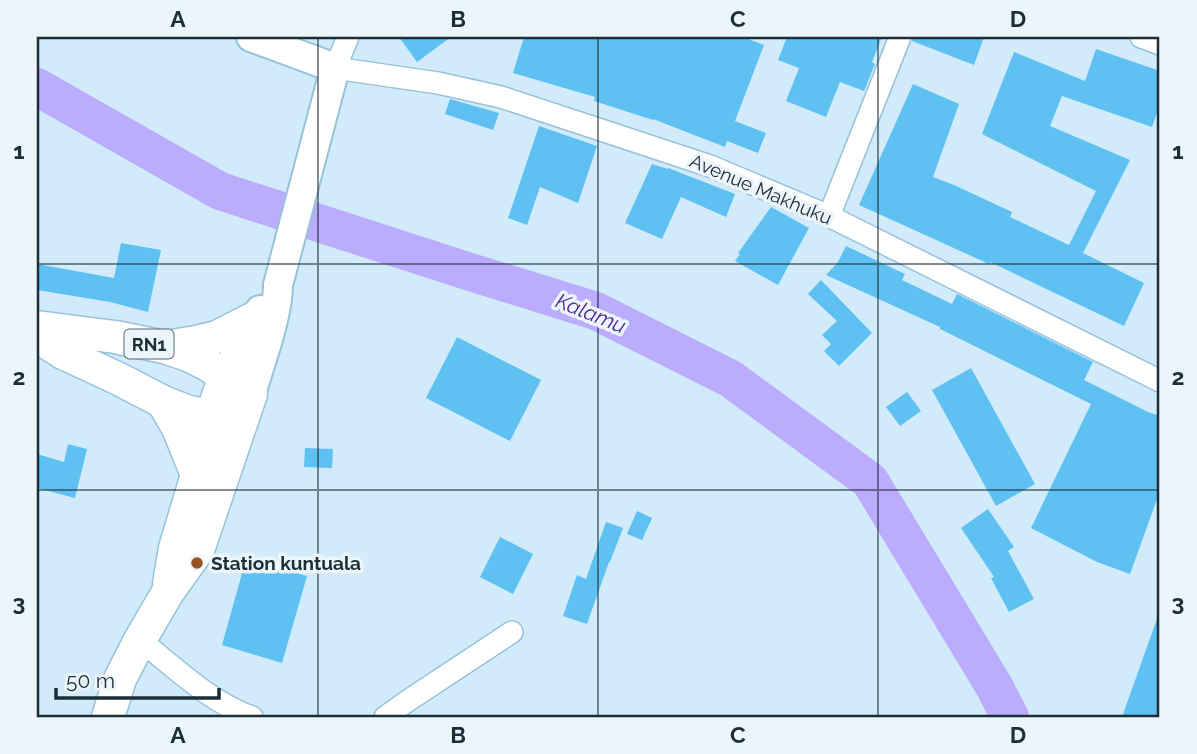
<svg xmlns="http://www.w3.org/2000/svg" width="1197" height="754" font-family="Raleway,sans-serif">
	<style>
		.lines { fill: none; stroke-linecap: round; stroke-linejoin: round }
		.river { stroke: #bcacfd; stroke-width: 38 }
		.building { fill: #5fc1f1 }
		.minor-casing { stroke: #97c2da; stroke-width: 24 }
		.major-casing { stroke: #97c2da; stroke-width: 32 }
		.highway-casing { stroke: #97c2da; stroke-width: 35 }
		.minor { stroke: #fff; stroke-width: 21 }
		.major { stroke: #fff; stroke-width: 28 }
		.highway { stroke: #fff; stroke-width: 32 }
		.grid { fill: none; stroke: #1c2e37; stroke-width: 2; stroke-opacity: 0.55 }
		.poi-dot { fill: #965223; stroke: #ecf5fa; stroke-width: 2.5 }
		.labels { text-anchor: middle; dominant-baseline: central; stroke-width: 7; stroke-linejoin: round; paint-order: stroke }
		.shield { fill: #ecf5fa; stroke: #5a6a72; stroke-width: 2 }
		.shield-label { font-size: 18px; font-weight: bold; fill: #1c2e37 }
		.street-label { font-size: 19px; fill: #1c2e37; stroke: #ecf5fa }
		.poi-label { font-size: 19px; font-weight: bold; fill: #1c2e37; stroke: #ecf5fa; text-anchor: start }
		.water-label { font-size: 21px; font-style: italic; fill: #4d2598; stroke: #ecf5fa }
		.neatline { fill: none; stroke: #1c2e37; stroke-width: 2.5 }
		.grid-label { font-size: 23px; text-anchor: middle; font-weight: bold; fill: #1c2e37 }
	</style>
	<rect width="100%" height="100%" fill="#d1ebfa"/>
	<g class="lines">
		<polyline class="river" points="37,87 220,191 467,271 596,311 731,379 870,481 994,686 1010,717"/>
	</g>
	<g class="building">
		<polygon points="399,37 451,37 417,62"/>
		<polygon points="524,37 743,37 764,45 735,121 766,133 758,153 727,141 725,147 653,119 653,120 594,101 595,97 513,73"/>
		<polygon points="787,37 882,37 872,62 875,64 864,91 840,82 826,117 786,101 799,68 778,60"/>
		<polygon points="913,37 984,37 974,65 912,41"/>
		<polygon points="1096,49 1160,71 1160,104 1152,127 1062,96 1050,126 1130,160 1083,253 1144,283 1124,326 990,262 989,264 859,205 913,84 959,104 933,177 954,185 1012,212 1010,217 1069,245 1096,191 982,134 1014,52 1085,81"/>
		<polygon points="450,99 499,113 493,130 445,114"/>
		<polygon points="539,126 597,146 578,203 540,187 527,225 508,218"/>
		<polygon points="652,164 668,169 668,168 735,194 726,217 681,197 662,239 625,223"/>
		<polygon points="771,207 809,228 778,285 735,261 740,254 738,253"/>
		<polygon points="121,243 161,250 148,312 110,302 37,290 37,264 114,278"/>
		<polygon points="846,246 905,274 902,280 952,304 957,294 1093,362 1084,380 1148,412 1160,416 1160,491 1130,574 1097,562 1031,528 1091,404 940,329 940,327 826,275 838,262"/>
		<polygon points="821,280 872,333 839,366 824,351 831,344 822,335 837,321 808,294"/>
		<polygon points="457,337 541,380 510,441 426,398"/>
		<polygon points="971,368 1035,484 996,506 932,390"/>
		<polygon points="907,392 921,411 900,426 886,407"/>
		<polygon points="68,444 87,449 75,498 37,488 37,454 64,462"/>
		<polygon points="305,448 333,449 332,468 304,467"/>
		<polygon points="988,509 1014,547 1008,551 1034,599 1009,612 991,578 994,577 961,528"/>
		<polygon points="637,511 652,518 642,540 627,534"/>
		<polygon points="606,522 623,528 610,562 609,562 587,624 563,616 577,575 586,579"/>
		<polygon points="500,537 533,554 513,594 480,577"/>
		<polygon points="246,559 307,576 282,663 222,645"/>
		<polygon points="1158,616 1160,616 1160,717 1122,717"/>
	</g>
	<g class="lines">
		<defs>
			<g id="minor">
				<polyline points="348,37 335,68 438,83 501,97 710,166 829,216 1160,381"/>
				<polyline points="1141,37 1160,44"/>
				<polyline points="829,216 900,37"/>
				<path d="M 140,640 C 174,667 211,703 252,717"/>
				<polyline points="385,717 409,700 512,632"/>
			</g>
			<g id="major">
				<polyline points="225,376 249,328 260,310"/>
				<path d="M 251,394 C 260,363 278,316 278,285 L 335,68 L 251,37"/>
			</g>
			<g id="highway">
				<polyline points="37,327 115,337 164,347 188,355 208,365 251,394 198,550 168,592 140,640 120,679 108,717"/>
				<polyline points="37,336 63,353 119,379 163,402 189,412 230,419"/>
				<polyline points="166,347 196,342 217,337 254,318"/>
				<polyline points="163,402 178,428 197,475"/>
				<polyline points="169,584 175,548 197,475 211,416 225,376"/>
			</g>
		</defs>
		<use href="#minor" class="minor-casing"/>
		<use href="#major" class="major-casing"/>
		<use href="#highway" class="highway-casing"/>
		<use href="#minor" class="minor"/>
		<use href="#major" class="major"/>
		<use href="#highway" class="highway"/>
	</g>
	<path class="grid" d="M 318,37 L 318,717M 598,37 L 598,717M 878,37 L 878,717M 37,264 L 1160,264M 37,490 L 1160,490"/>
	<circle class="poi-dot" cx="197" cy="563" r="7"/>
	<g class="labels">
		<rect class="shield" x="124.5" y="329.5" width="49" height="29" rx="5"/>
		<g class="shield-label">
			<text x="149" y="344">RN1</text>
		</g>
		<g class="street-label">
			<text transform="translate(761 189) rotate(23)">Avenue Makhuku</text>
		</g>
		<g class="poi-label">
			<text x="211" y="563">Station kuntuala</text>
		</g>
		<g class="water-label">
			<text transform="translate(591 313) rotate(22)">Kalamu</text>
		</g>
	</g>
	<rect width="1197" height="754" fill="none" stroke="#ecf5fa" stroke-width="77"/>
	<path d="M56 688v10h163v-10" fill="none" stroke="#1c2e37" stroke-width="3.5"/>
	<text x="66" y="688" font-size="21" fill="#1c2e37" stroke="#ecf5fa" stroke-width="5" paint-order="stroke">50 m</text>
	<rect x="38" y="38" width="1120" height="678" class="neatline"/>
	<g class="grid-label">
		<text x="178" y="27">A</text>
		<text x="458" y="27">B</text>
		<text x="738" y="27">C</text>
		<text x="1018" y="27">D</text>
		<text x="19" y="159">1</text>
		<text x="1178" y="159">1</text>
		<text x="19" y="385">2</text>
		<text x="1178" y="385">2</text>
		<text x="19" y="611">3</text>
		<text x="1178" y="611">3</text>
		<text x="178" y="743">A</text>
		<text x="458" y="743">B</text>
		<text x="738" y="743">C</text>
		<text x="1018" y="743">D</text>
	</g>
</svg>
